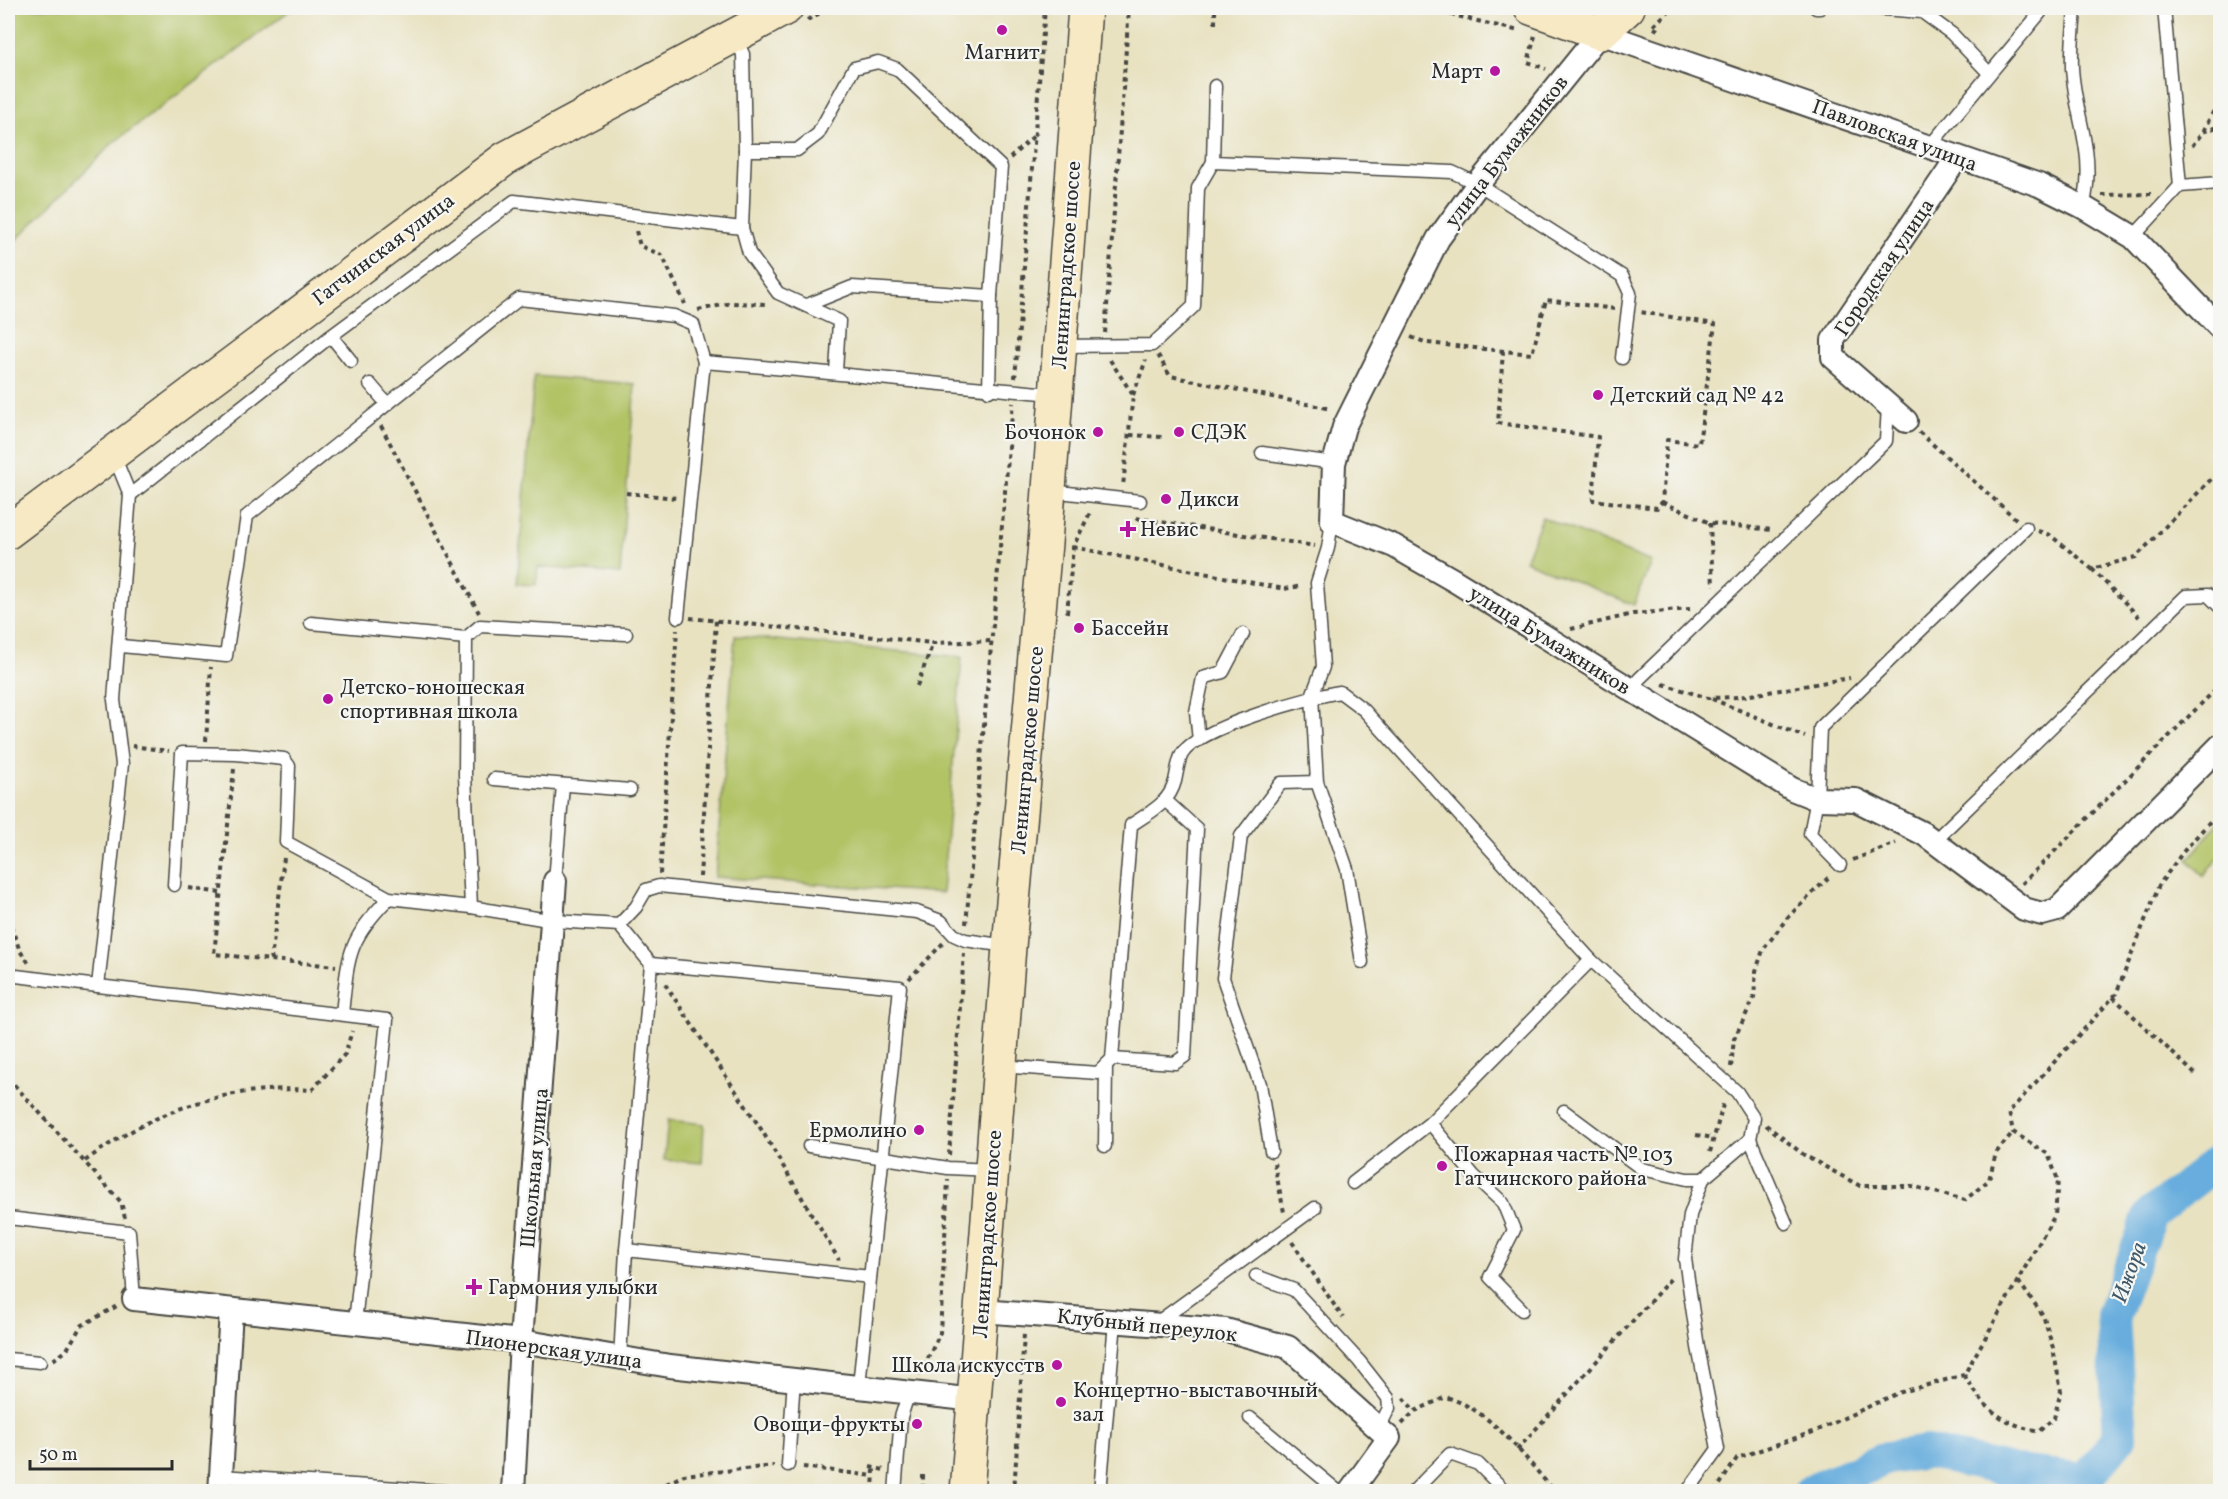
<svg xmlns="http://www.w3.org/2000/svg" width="2228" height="1499" viewBox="0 0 2228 1499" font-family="Vollkorn,serif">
  <rect width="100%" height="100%" fill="#f6f6f2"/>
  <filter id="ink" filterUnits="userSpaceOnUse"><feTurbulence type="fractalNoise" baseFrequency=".0167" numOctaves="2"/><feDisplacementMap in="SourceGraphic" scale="12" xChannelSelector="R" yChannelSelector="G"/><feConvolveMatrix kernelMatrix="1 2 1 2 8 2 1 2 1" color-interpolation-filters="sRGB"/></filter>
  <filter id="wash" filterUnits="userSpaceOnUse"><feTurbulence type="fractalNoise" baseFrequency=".008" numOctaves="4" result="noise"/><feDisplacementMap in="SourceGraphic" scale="24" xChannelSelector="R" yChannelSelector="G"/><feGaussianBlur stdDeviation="1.35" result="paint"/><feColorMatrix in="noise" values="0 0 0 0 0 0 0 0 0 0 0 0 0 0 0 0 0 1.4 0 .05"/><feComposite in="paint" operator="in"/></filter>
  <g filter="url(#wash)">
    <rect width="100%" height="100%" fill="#e8e2c1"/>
    <!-- green -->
    <g fill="#b2c366" stroke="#6e7748" stroke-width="1.5">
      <path d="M8,8H293L113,143L8,248Z"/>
      <path d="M534,376L635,384L620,574L538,567L536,585L517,584Z"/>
      <path d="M1542,517L1651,562L1634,605L1525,561Z"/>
      <path d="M735,636L962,657L942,893L715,877Z"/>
      <path d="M2220,820V855L2204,876L2188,860Z"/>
      <path d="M668,1120L704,1124L702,1163L664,1160Z"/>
    </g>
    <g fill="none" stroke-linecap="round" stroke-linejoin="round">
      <!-- river -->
      <g stroke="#67addd" stroke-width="34">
        <path d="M1810,1492L1887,1458L1927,1452L2016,1472L2085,1480"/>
        <path d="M2089,1492L2085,1480L2120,1437L2113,1315L2150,1215L2220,1160"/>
      </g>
    </g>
  </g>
  <g filter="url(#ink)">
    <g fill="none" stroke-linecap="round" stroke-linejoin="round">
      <defs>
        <g id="lane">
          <path d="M1816,8H1820"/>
          <path d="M1871,8L1922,12L1952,34L1989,73"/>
          <path d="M2075,8C2074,27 2071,48 2072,68C2075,118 2097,155 2083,207"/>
          <path d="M2164,8L2180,186"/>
          <path d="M734,36L743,54L745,150L742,228L749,253L778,293L839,321L836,372"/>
          <path d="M1215,86L1213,162L1452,172L1478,184L1622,276L1630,293L1622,358"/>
          <path d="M1929,147L2040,13L2041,8"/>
          <path d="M745,150H797L818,134L854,68L878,62L897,69L1001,167L991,296L989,391"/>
          <path d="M2133,237L2180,186L2220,183"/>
          <path d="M807,305L852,287L991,296"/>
          <path d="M331,336L351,361"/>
          <path d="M1062,346L1152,345L1194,306L1198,188L1213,162"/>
          <path d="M704,362C822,371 938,385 1055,394"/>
          <path d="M370,384L387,404"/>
          <path d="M1262,453L1334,463"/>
          <path d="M1050,491L1140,501"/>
          <path d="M130,495L331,336L514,201L742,228"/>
          <path d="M311,623L466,638"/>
          <path d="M626,634L480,626L466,638L465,775L471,907L554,921L619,925L636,907L646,890L659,886L917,912L941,921L954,935L965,940L1007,946"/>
          <path d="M121,646L226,656L247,516L519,299L674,316L693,324L704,362L678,617"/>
          <path d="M1631,690L1639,679L1886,441L1888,406"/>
          <path d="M1199,740L1196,712L1203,678L1223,672L1243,634"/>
          <path d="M494,779L630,790"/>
          <path d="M1317,782L1347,869L1362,962"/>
          <path d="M1934,841L2186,596L2208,595L2220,607"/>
          <path d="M1840,865L1810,834L1817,799L1820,728L2026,528"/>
          <path d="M555,881L563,785"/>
          <path d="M174,885L182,753L236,754L284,759L289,766L286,842L389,898L471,907"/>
          <path d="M619,925L651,964L626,1250L620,1359"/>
          <path d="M651,964L900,987L859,1386"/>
          <path d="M8,975L98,986L122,764L114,700L130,495L119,468L110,456"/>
          <path d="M98,986L387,1020L355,1323"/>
          <path d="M342,1014C348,957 347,940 389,898"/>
          <path d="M1112,1059L1175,1063L1185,1056L1197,829L1166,801"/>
          <path d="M1000,1066L1098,1073L1112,1059L1131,825C1150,812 1169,804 1175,781C1177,773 1178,761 1182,754C1197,728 1309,697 1340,692L1364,710L1591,960L1737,1092L1754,1118L1750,1139L1703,1179L1690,1215L1685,1259L1698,1347L1718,1449L1687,1492"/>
          <path d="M1564,1111L1642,1169L1687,1179H1703"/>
          <path d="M1430,1123L1474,1176L1503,1203L1514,1230L1490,1277L1522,1310"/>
          <path d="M1750,1139L1786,1223"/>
          <path d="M809,1146L948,1168L992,1170"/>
          <path d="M1105,1146L1106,1065"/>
          <path d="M1271,1151L1260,1084L1223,978L1241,836L1281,783L1317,782L1312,696L1323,667L1317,583L1328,548L1332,521"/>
          <path d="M1353,1183L1430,1123L1591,960"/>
          <path d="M8,1218L129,1232L134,1299"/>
          <path d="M626,1250L870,1277"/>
          <path d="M1256,1276L1294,1290L1359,1361L1388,1398L1389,1408L1379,1428"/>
          <path d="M1155,1324L1315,1208"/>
          <path d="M8,1359L40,1362"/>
          <path d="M1250,1418L1339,1492"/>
          <path d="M788,1465L794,1379"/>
          <path d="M221,1476L457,1492"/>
          <path d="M895,1492L901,1417L909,1392"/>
          <path d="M1100,1492L1115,1322"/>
          <path d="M1413,1492L1450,1454L1478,1464L1506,1492"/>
        </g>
        <g id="street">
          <path d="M2220,328L2133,237L2083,207L2039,185L1600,33L1478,184L1438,239L1344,427L1334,463L1332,521L1394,546L1455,581L1792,789L1817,799L1856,800L1924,834L2024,909L2042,914L2057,910L2220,746"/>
          <path d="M1906,421L1833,357V340L1957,158"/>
          <path d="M134,1299L521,1341L670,1366L975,1400"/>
          <path d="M982,1311L1226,1330L1288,1347L1389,1438L1350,1492"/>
          <path d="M220,1492L231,1311"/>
          <path d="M513,1492L521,1341L555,881"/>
        </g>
        <g id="secondary">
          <path d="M1531,8L1600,33L1628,8"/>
          <path d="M8,532L506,158L786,8"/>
          <path d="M967,1492L1009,947L1045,543L1085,8"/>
        </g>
      </defs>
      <!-- lane casing -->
      <use href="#lane" stroke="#474642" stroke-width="15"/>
      <!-- street casing -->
      <use href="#street" stroke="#474642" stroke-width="26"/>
      <!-- secondary casing -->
      <use href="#secondary" stroke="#474642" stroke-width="36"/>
      <!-- path -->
      <g stroke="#474642" stroke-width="4" stroke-dasharray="4.5 4.5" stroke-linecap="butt">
        <path d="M1424,8L1519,31"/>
        <path d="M807,20L830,8"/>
        <path d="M1215,24V8"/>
        <path d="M1658,30L1652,27L1672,8"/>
        <path d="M1535,36L1528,62L1546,69"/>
        <path d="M2203,131L2220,99"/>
        <path d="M2192,146L2203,132L2220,126"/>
        <path d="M1010,158L1037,133"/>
        <path d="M2102,195L2151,194"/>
        <path d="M636,231L640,246L662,255L685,304"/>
        <path d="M698,310L732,303L768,304"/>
        <path d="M1105,333L1129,8"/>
        <path d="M1411,337L1427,343L1532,354L1546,300L1615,309"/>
        <path d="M1503,351L1498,423L1598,437L1593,500L1657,508L1662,502L1667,440L1699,444L1715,324L1640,312"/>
        <path d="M1158,355L1170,376L1331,409"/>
        <path d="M1110,360L1133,395L1123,486"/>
        <path d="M1015,378L1045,8"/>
        <path d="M1133,395L1146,360"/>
        <path d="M381,426L479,613"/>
        <path d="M1919,432L2016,519"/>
        <path d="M1130,435L1162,437"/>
        <path d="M626,493L677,498"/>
        <path d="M1662,502L1710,523L1772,530"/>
        <path d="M1136,518L1315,546"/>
        <path d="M1710,523L1713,586"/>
        <path d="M2038,531L2050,535L2092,569L2136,557L2220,470"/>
        <path d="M1073,547L1284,589L1302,586"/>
        <path d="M2092,569L2142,620"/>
        <path d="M1067,613L1073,547L1091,511"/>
        <path d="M690,618L933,643L993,641"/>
        <path d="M1571,629L1633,614L1690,609"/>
        <path d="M1663,684L1708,698L1739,697L1850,678"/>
        <path d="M917,686L933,643"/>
        <path d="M1712,699L1805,737"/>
        <path d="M206,741L211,667"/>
        <path d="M132,746L169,751"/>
        <path d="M234,769L214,954L271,960L284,858"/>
        <path d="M1853,860L1896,843"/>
        <path d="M660,874L677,630"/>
        <path d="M700,877L716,620"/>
        <path d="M2022,884L2220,685"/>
        <path d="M189,888L220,893"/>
        <path d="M8,918L20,951L29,963"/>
        <path d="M966,924L1013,403"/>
        <path d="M271,960L336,966"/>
        <path d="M909,979L943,943"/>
        <path d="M665,984L761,1129L839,1260"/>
        <path d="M2113,997L2195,1074"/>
        <path d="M1731,1067L1734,1039L1754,998L1756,971L1763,950L1788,917L1830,876"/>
        <path d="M8,1078L121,1202L125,1218"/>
        <path d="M1766,1125L1804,1155L1860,1186H1912L1965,1200L1989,1180L1996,1153L2013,1132"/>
        <path d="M1696,1135L1714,1138"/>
        <path d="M1710,1152L1724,1101"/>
        <path d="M949,1155L964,953"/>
        <path d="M85,1161C153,1111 227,1084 312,1090L345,1054L352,1031"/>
        <path d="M1274,1163L1284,1212"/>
        <path d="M1292,1242L1343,1318"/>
        <path d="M53,1360L66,1351L81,1326L117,1306"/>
        <path d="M920,1375L940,1333L948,1180"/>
        <path d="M1964,1375C1987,1410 1996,1420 2038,1432L2054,1418L2061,1391L2053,1348L2043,1315L2018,1281"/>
        <path d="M1403,1398L1415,1411"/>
        <path d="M864,1421L871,1422"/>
        <path d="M1402,1424L1415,1411L1446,1397C1493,1411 1523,1456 1555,1492"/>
        <path d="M1517,1450L1673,1276"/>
        <path d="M803,1467L873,1476"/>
        <path d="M870,1467L884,1470"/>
        <path d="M923,1475V1492"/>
        <path d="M650,1492L684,1475L774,1466"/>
        <path d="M873,1492L874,1469"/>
        <path d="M1014,1492L1024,1334"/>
        <path d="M1715,1492L1737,1458L1816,1431L1898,1393L1964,1375L2055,1215L2058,1180L2048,1154L2013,1132L2009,1112L2116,994L2159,885L2183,852L2220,810"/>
      </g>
      <!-- lane -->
      <use href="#lane" stroke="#fff" stroke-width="12"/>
      <!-- street -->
      <use href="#street" stroke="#fff" stroke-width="22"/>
      <!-- secondary -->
      <use href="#secondary" stroke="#f7e9c3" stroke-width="33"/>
    </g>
  </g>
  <!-- markers -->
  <g fill="#b5179e" stroke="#f6f6f2" stroke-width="2">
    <circle cx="1002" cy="30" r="6"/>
    <circle cx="1495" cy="71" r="6"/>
    <circle cx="1598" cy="395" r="6"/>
    <circle cx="1098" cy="432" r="6"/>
    <circle cx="1179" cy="432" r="6"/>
    <circle cx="1166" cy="499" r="6"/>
    <path d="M1125 520h6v6h6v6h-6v6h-6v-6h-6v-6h6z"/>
    <circle cx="1079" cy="628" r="6"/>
    <circle cx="328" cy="699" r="6"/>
    <circle cx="919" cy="1130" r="6"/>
    <circle cx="1442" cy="1166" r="6"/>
    <path d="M471 1278h6v6h6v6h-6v6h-6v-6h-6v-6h6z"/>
    <circle cx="1057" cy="1365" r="6"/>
    <circle cx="1061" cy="1402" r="6"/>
    <circle cx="917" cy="1424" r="6"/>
  </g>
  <g text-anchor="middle" stroke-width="4.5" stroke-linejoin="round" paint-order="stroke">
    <!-- poi labels -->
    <g font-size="21" fill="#2b2b2b" stroke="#f6f6f2" text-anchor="start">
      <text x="1002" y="59" text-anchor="middle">Магнит</text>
      <text x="1483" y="78" text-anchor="end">Март</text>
      <text x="1610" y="402">Детский сад № 42</text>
      <text x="1086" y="439" text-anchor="end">Бочонок</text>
      <text x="1191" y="439">СДЭК</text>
      <text x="1178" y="506">Дикси</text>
      <text x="1140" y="536">Невис</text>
      <text x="1091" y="635">Бассейн</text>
      <text x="340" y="694">Детско-юношеская<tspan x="340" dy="24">спортивная школа</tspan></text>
      <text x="907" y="1137" text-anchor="end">Ермолино</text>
      <text x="1454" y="1161">Пожарная часть № 103<tspan x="1454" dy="24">Гатчинского района</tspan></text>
      <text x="488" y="1294">Гармония улыбки</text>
      <text x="1045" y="1372" text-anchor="end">Школа искусств</text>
      <text x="1073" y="1397">Концертно-выставочный<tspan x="1073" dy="24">зал</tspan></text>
      <text x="905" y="1431" text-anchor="end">Овощи-фрукты</text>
    </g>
    <!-- street labels -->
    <g font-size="21" fill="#2b2b2b" stroke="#f6f6f2">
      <text transform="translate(1895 135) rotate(20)" y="7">Павловская улица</text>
      <text transform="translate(1506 151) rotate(-52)" y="7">улица Бумажников</text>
      <text transform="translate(383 249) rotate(-37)" y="7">Гатчинская улица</text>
      <text transform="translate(1066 265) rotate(-86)" y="7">Ленинградское шоссе</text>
      <text transform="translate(1884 267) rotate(-56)" y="7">Городская улица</text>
      <text transform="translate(1550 640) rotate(32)" y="7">улица Бумажников</text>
      <text transform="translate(1027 750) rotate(-85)" y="7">Ленинградское шоссе</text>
      <text transform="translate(534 1168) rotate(-85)" y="7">Школьная улица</text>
      <text transform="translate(987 1234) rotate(-86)" y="7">Ленинградское шоссе</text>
      <text transform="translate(1147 1325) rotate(6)" y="7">Клубный переулок</text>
      <text transform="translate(554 1349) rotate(8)" y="7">Пионерская улица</text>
    </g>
    <!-- water labels -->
    <g font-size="22" font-style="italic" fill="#405869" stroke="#f6f6f2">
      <text transform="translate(2128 1272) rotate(-70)" y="8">Ижора</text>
    </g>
  </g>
  <!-- margin -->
  <rect width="2228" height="1499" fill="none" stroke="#f6f6f2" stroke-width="30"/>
  <!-- scale -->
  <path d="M30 1460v9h142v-9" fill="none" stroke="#2b2b2b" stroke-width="3"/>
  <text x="39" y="1460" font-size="18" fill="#2b2b2b" stroke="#f6f6f2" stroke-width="4.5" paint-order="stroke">50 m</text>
</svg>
